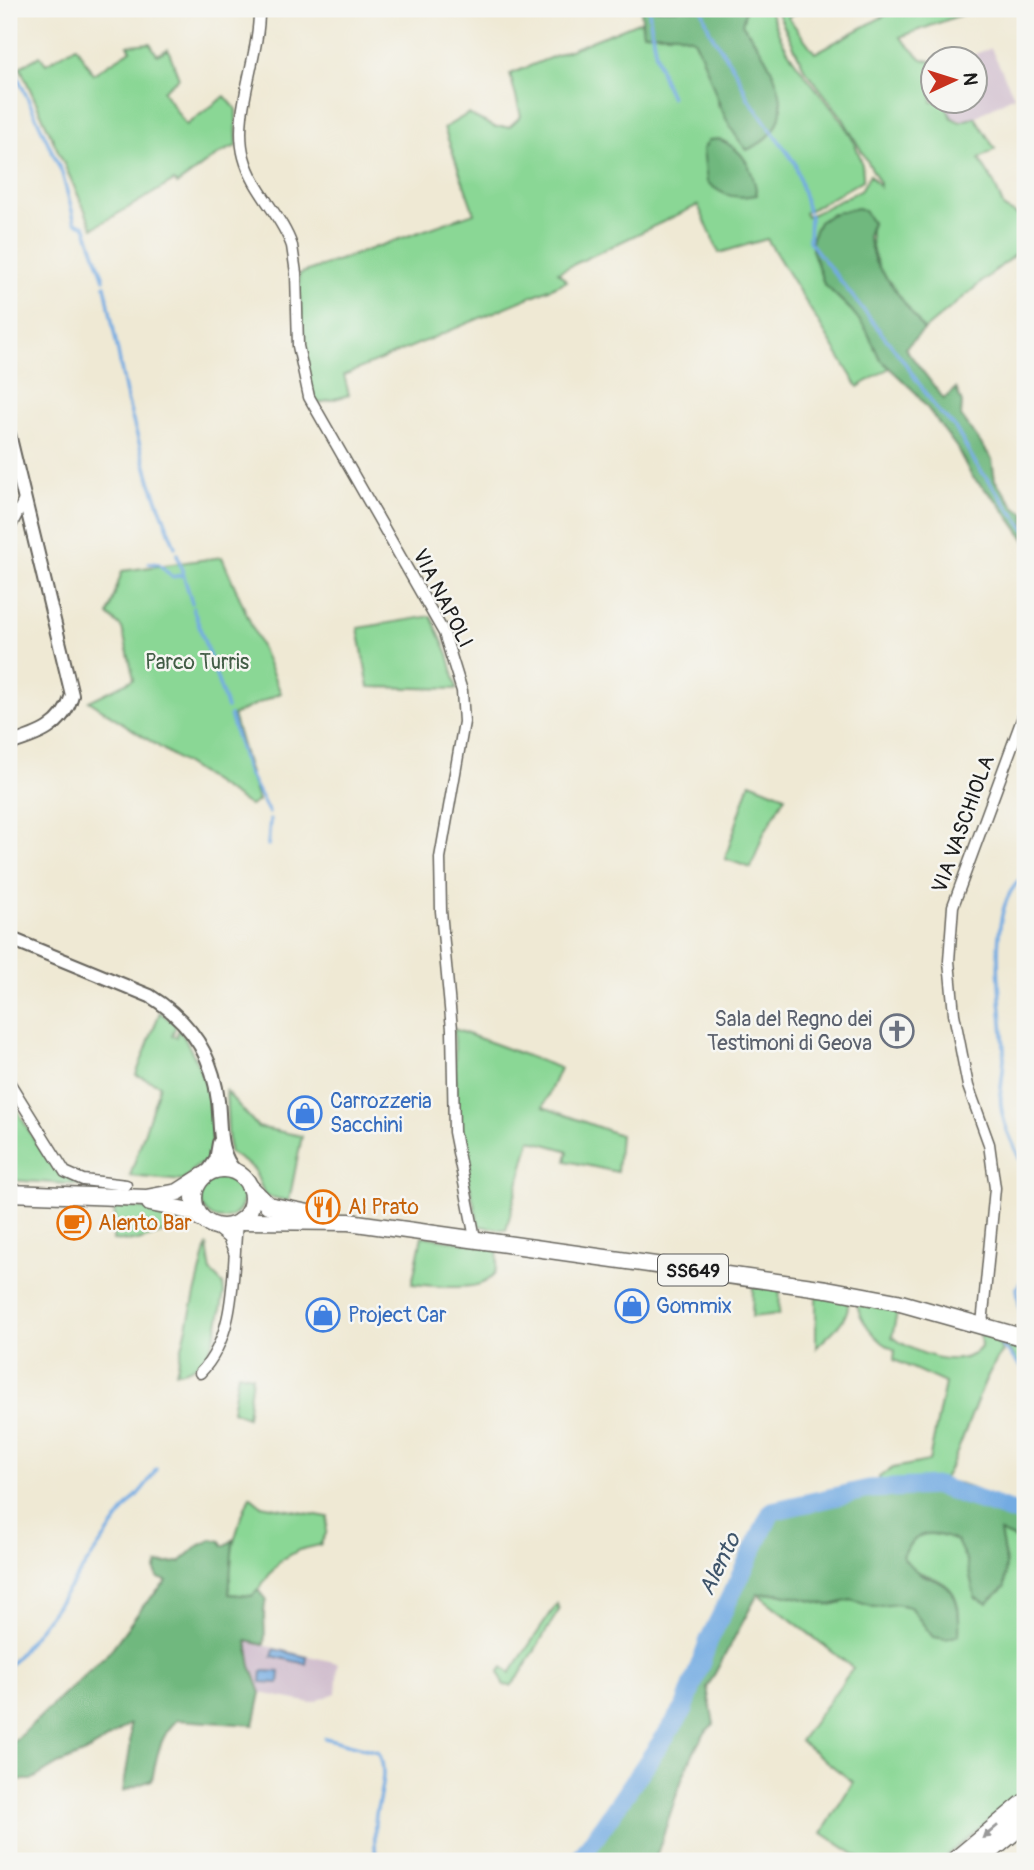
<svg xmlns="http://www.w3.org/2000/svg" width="1034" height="1870" viewBox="0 0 1034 1870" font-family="Pangolin,sans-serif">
  <rect width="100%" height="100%" fill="#f6f6f2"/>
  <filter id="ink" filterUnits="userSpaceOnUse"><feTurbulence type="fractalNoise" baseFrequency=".0143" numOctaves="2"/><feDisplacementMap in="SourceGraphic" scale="14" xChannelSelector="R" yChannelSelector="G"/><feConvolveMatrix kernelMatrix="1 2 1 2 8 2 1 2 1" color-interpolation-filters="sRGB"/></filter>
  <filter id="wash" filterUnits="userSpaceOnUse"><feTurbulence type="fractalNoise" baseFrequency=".00686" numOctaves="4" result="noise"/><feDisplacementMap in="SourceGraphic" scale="28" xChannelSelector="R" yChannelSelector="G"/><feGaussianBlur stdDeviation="1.57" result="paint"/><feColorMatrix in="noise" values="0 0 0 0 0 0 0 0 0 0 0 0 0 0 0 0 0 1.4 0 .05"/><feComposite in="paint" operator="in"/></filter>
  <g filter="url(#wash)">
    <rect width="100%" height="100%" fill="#efe9d4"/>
    <!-- industrial -->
    <g fill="#d0bdcd">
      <path d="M991,48L1014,96L967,121L952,118L943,102H974V60L962,59Z"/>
      <path d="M246,1641L338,1663L336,1693L311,1703L261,1693L251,1666Z"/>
    </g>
    <!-- green -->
    <g fill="#8ad795" stroke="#537a58" stroke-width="2">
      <path d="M746,9H769C774,20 778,33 784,44C806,86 866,131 863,180L805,213L807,217L861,190L870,175L880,187V183L842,117L804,68L776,9H802L788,17L815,53L897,9H977L900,37L922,59L932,61V102H943L952,118L960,122L975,117L995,149L979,159L994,183L1004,208L1025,219V246L924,330C899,309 864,256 872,223L812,249L824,284L852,311L866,329L880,359L891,367L858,387L767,239L719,253L698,205L558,272L567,281L554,287L344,375L349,395L316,404L301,358L299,274L474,213L444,128L468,114L495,127H509L521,116L510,74L641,21L643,33L677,34L694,39L710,70L719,107L782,109C779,75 763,51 742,24Z"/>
      <path d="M150,43L157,55L168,49L179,78L163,91L186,125L225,96L236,109L237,146C216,152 196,172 177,184L174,181L93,228L20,67L40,56L46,64L76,46L93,74L131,50L128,45Z"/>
      <path d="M222,557L281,693L233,715L258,801L250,806L89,701L134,679L122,628L108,615L122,571Z"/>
      <path d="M431,616L448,654L457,689L369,687L358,628Z"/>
      <path d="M750,782L785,796L763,835L751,868L725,859Z"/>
      <path d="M160,1012L176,1025L172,1036L176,1037L179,1029C207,1074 215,1106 210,1159L195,1168L183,1181L130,1176L160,1085L136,1075Z"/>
      <path d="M454,1029L560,1068L543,1107L620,1135L617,1172L566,1161L568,1152L566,1150L530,1140L506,1230L479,1226L457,1129Z"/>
      <path d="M226,1091L258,1127L302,1136L289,1201L265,1196L254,1169L229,1152Z"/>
      <path d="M9,1093C27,1129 44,1166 82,1185L9,1180Z"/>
      <circle cx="222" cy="1198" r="21"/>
      <path d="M115,1206L180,1212L195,1223L138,1241L113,1240Z"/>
      <path d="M422,1236L498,1248C497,1255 498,1264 496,1270C487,1296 433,1285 412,1284Z"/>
      <path d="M207,1245L211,1272L223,1284L224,1293C218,1324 215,1369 176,1372Z"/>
      <path d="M753,1285L780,1288L779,1314L752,1317Z"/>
      <path d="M816,1293L848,1299C851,1320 830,1333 816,1348Z"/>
      <path d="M857,1299L898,1308L892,1337C914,1352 960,1373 981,1347L980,1331L993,1335L1003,1352C979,1376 956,1474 939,1483C929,1488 893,1485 880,1485L879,1477L893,1468L929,1461L945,1383L894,1360L895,1350C878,1343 856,1318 857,1299Z"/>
      <path d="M997,1336L1024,1345L1025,1370Z"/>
      <path d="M238,1373L252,1376L247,1417L232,1411Z"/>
      <path d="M250,1496L261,1505L328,1517L326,1534L320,1545L299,1550L280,1561L253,1596L229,1594C227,1558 236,1529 250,1496Z"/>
      <path d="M999,1531L1025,1543V1789L941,1861H865L822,1833L853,1782L800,1741L853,1668L758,1594L778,1593L830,1605L851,1600L874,1607L896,1604L910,1607L933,1637L959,1635C961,1591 953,1583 912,1570L902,1555C920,1528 928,1532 957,1540L967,1562L975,1597L1006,1563Z"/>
      <path d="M557,1604L559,1610L518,1678L511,1686L503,1685L499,1671L503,1667L510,1673Z"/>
    </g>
    <!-- forest -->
    <g fill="#6fb87e" stroke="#466a4d" stroke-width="2">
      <path d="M641,9H746L742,24C771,61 811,123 747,150C717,117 714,78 694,39L677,34L643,33Z"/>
      <path d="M719,139C744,150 753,168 757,195C735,199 724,197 707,182L703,149L709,140Z"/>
      <path d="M857,208L864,210L872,223L868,237L875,262L924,330L905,348L944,399L956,388L962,403L961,416L992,459L995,480L1016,508L1025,513V540L999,503L972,477L957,448L916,393L880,359L866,329L852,311L824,284L812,249V237L819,222L832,214Z"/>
      <path d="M942,1480L961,1484L1025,1511V1543L1000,1532L1006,1563L1005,1587L987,1603L975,1598L967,1562L957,1541C929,1531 919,1528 902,1555C928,1596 962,1562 959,1635L946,1639L933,1637L910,1607L896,1604L874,1607L851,1600L830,1605L778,1593L758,1594L707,1688L714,1724C689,1741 666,1830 655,1861H582L685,1711L713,1640L744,1585L771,1521L791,1509L835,1500L889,1490H931Z"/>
      <path d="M213,1539L221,1541L224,1546L233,1540L229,1594L252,1596L258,1590L266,1600C261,1616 267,1628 264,1645L247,1641L251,1666L261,1693L254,1725L177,1720C159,1737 157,1756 152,1780L123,1791L130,1749V1724L85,1753L58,1764L31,1780H9V1746L110,1651L144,1605L167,1581L158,1578L155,1571L158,1564L180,1562L198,1546Z"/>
    </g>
    <!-- water -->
    <g fill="#73abe2" stroke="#48647f" stroke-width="2">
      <path d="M274,1649L307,1657L306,1664L272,1656Z"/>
      <path d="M262,1671L280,1672L279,1683L261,1682Z"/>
    </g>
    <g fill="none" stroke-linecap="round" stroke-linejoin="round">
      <!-- stream -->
      <g stroke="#73abe2" stroke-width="3.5">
        <path d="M649,9C652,39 657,70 671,97"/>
        <path d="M702,9L710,32L738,75L748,98L795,163L808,211"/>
        <path d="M9,58L62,173L75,222L85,226L104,279"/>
        <path d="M810,215L809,241L902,359L938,411L954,426L976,464L1025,529"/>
        <path d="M105,285L128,404"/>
        <path d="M129,407L150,481L175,547"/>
        <path d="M177,554L192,603"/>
        <path d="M149,563L159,564L172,577L182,575"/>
        <path d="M193,608L227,708"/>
        <path d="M230,715L247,771L269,813"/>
        <path d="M268,845L270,820"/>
        <path d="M1025,876C982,905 1003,1006 1004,1051C1005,1069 999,1087 1001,1105C1003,1127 1016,1150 1025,1170"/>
        <path d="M1022,1323L1017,1288L1025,1276"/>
        <path d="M999,1342L1025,1371"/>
        <path d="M9,1666C51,1617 86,1563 124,1511C135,1496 148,1486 156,1469"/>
        <path d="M325,1738L378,1752C390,1772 377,1800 375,1822C374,1835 375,1848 376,1861"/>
      </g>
      <!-- river -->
      <path stroke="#73abe2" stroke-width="19" d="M579,1861L684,1709L709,1640L772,1511L869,1489L938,1486L1025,1516"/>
    </g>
  </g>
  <g filter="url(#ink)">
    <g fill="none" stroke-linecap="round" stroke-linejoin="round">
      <defs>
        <g id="minor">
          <path d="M259,9C260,56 232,113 244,157C253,191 281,214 292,246L296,273L298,346L309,397L444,633L462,691L464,722L440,858L441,911L452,1029L454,1132L475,1238"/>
          <path d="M9,530L25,498"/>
          <path d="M9,1082L65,1172L83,1180L126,1185"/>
          <path d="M212,1225L228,1238L234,1252"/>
          <path d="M982,1325L995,1188L989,1144L968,1086L954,1014L949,961L953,906L1025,711"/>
          <path d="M200,1373C237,1335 232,1272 237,1223"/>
        </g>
        <g id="tertiary">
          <path d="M9,434L72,695C63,727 38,735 9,744"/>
          <path d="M9,938L150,996C189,1020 213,1055 218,1101C221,1127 217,1152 236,1172"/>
          <path d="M207,1173L216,1160L219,1143"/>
        </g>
        <g id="primary">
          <circle cx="223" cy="1198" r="29"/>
          <path d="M249,1186L268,1205L319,1215"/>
          <path d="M9,1193L146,1198L178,1192L203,1176"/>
          <path d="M150,1203L185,1210L202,1219"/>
          <path d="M240,1221L349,1222L827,1289L897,1302L1025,1338"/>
        </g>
        <g id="motorway">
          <path d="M955,1861L1025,1803"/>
          <path d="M978,1861L1025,1822"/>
        </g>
      </defs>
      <!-- minor casing -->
      <use href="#minor" stroke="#66645c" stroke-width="13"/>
      <!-- tertiary casing -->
      <use href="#tertiary" stroke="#66645c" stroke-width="16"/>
      <!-- primary casing -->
      <use href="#primary" stroke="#66645c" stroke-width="19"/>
      <!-- motorway casing -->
      <use href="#motorway" stroke="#66645c" stroke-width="21"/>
      <!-- minor -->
      <use href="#minor" stroke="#fff" stroke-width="10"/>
      <!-- tertiary -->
      <use href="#tertiary" stroke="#fff" stroke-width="12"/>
      <!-- primary -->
      <use href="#primary" stroke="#fff" stroke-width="16"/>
      <!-- motorway -->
      <use href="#motorway" stroke="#fff" stroke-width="18"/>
    </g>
    <!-- one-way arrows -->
    <defs><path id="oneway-solid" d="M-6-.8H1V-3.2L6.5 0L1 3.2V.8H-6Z" transform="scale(1.75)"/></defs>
    <use fill="#999" href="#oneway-solid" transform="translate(990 1832) rotate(140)"/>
  </g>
  <!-- icons -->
  <defs>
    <symbol id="church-ring" viewBox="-11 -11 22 22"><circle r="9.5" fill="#f6f6f2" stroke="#6b7280" stroke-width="1.5"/><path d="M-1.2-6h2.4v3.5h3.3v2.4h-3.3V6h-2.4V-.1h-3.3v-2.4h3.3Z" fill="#6b7280"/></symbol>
    <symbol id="shop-ring" viewBox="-11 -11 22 22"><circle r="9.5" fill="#f6f6f2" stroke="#3f7fe0" stroke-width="1.5"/><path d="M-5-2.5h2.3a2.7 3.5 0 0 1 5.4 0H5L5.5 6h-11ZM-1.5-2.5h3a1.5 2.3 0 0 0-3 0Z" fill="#3f7fe0"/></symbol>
    <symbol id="restaurant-ring" viewBox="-11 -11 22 22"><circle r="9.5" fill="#f6f6f2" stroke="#e8710a" stroke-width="1.5"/><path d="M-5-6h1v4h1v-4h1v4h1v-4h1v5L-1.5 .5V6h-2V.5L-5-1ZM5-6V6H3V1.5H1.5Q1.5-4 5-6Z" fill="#e8710a"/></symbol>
    <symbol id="cafe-ring" viewBox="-11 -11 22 22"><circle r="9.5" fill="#f6f6f2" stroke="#e8710a" stroke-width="1.5"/><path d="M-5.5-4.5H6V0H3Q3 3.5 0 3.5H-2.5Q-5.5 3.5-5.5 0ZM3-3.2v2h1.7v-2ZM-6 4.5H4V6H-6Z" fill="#e8710a"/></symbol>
  </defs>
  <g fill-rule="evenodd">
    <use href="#church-ring" x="878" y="1012" width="38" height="38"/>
    <use href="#shop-ring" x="286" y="1094" width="38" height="38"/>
    <use href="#restaurant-ring" x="304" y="1188" width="38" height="38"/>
    <use href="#cafe-ring" x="55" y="1204" width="38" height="38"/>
    <use href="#shop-ring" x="613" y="1287" width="38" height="38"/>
    <use href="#shop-ring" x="304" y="1296" width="38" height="38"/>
  </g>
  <g text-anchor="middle" stroke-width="5" stroke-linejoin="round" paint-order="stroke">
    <!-- shield labels -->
    <rect fill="#f6f6f2" stroke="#5d5d5c" stroke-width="2" x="658" y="1254.5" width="70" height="31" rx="5"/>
    <g font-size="19" font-weight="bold" fill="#1c1c1c">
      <text x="693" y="1277">SS649</text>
    </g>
    <!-- street labels -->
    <g font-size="21" fill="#1c1c1c" stroke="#f6f6f2">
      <text transform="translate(443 598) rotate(63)" y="7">VIA NAPOLI</text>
      <text transform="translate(963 824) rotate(-70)" y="7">VIA VASCHIOLA</text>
    </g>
    <!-- park labels -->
    <g font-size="21" fill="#425d46" stroke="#f6f6f2">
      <text x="197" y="669">Parco Turris</text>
    </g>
    <!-- worship labels -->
    <g font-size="21" fill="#5b616d" stroke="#f6f6f2" text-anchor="end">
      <text x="872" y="1026">Sala del Regno dei<tspan x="872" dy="24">Testimoni di Geova</tspan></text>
    </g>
    <!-- shop labels -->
    <g font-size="21" fill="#366cbe" stroke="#f6f6f2" text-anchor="start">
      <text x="330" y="1108">Carrozzeria<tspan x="330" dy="24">Sacchini</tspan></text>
      <text x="656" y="1313">Gommix</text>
      <text x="348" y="1322">Project Car</text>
    </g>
    <!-- food labels -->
    <g font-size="21" fill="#c56008" stroke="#f6f6f2" text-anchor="start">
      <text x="348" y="1214">Al Prato</text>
      <text x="98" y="1230">Alento Bar</text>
    </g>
    <!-- water labels -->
    <g font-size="23" font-style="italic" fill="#3f556b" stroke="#f6f6f2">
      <text transform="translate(719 1564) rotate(-64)" y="8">Alento</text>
    </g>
  </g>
  <!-- margin -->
  <rect width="1034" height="1870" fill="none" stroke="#f6f6f2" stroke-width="35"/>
  <!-- north arrow -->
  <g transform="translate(954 80) rotate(86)"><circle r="33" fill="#f6f6f2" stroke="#9f9f9c" stroke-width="2"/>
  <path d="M0-5L12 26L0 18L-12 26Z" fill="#c8321e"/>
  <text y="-10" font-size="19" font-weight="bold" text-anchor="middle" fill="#1c1c1c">N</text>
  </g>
</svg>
